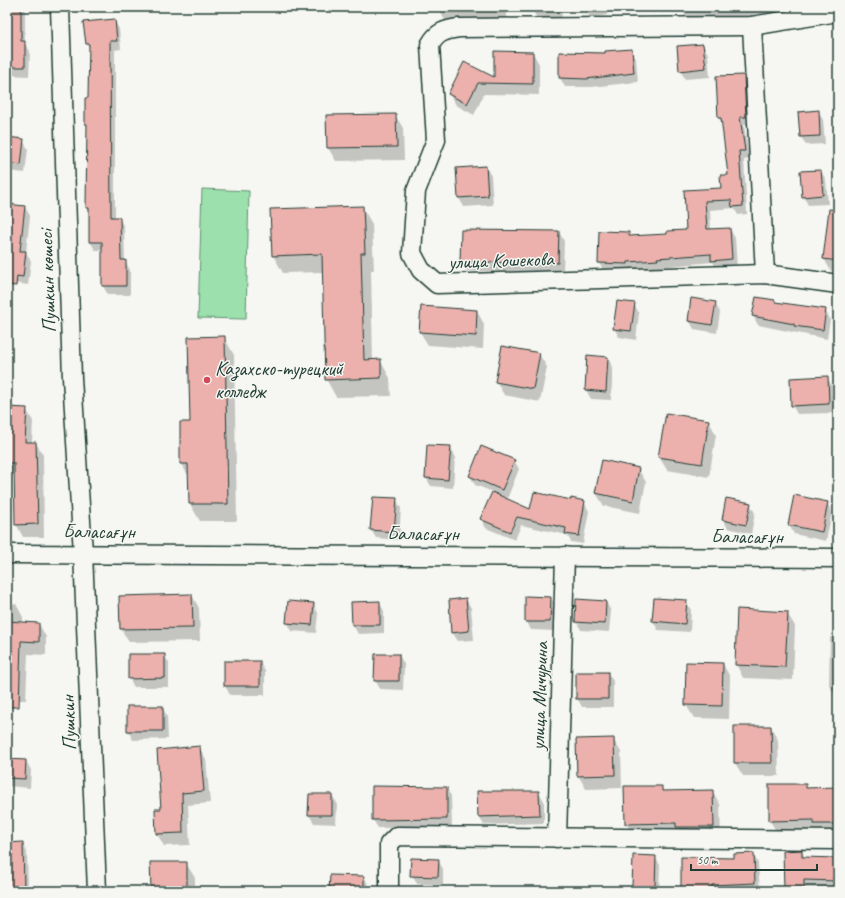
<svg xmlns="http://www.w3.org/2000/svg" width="845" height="898" viewBox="0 0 845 898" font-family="Caveat,sans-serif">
  <rect width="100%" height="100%" fill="#f6f6f2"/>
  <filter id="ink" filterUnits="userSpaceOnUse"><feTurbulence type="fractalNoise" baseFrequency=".025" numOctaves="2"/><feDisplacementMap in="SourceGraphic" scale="8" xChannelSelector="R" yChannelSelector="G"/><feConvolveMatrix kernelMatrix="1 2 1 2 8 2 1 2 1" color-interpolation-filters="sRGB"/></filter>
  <g filter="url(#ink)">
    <!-- park -->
    <path fill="#9ce1ad" stroke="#5e8f70" d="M202,189L249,191L246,319L198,318Z"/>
    <!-- shadow -->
    <g fill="#0003">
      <path d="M7,7L25,8V44L30,51L29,76L7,75Z"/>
      <path d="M441,7H507V25L447,24L442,15Z"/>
      <path d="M533,7H561L562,19L539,22L534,13Z"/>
      <path d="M585,7H655V10L607,12V15L590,18Z"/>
      <path d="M680,7H834V8L783,10V17L729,16V20L686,17Z"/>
      <path d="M114,20L119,29L121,49L115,50V218H119L124,227L125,261L130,270V295H108L103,286V250H95L90,241V213L87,208L88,127L86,124L89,99L90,49L87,44Z"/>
      <path d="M703,45L708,54L710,77L685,79L680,70Z"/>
      <path d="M631,50L636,59L638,82L591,87H565L560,78V53L606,54Z"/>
      <path d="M533,53L539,64V95L484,94L474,115L456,105L449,94L465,63L495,78Z"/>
      <path d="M743,76L748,85L750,125H744L749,159L744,160L747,214L738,215L734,208L710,210L711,230L730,229L735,238L737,268L717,269L713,262L604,272L599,263L628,233L631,237L668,235L687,231L685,191L722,189L729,175L723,124L719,118Z"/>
      <path d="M818,111L823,120L825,144L806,145L801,137Z"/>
      <path d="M395,115L403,128L404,160L336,161L328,148L327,116Z"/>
      <path d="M7,138L23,140L28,149L25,173L7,171Z"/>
      <path d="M486,167L491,176L493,205L464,207L459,198L457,169Z"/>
      <path d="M821,171L826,180L828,204L808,205L803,196Z"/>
      <path d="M7,205L25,207L30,216L26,252L31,261L28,285L7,282Z"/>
      <path d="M362,207L372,224L374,270H371L373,361L380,360L390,378L391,396L336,397L326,379L323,272L283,273L273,255Z"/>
      <path d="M838,226V272L831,271L824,259Z"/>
      <path d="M462,231L559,232L564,241L563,272L466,271L461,262Z"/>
      <path d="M775,301L776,303L825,310L830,319L827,339L758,325L753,316Z"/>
      <path d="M715,303L720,312L717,333L694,329L689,320Z"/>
      <path d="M634,304L639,313L636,340L619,337L614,328Z"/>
      <path d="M477,311L484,324L483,349L428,345L420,332Z"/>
      <path d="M224,337L234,355L237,521H200L190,504V478L181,464L191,423Z"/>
      <path d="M539,354L547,367L540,402L504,395L496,381Z"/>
      <path d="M608,358L613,367L611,400L591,399L586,390Z"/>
      <path d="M827,377L832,386L834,413L797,414L792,405Z"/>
      <path d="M7,408L26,409L33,421L32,443H36L43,455L44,537H23L16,524L15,475L7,476Z"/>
      <path d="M709,421L716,435L709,477L667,470L659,457Z"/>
      <path d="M450,447L455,456L453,488L431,486L426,478Z"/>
      <path d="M514,460L519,469L507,499L531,510L572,502H584L589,511L583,544L571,542L567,535L521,525L515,540L486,528L481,519L493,492L475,485L470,476Z"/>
      <path d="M638,469L646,482L640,513L604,506L596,493Z"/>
      <path d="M396,499L401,508L399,540L376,538L371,530Z"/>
      <path d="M827,503L832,512L826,541L794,534L789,525Z"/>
      <path d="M750,504L755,513L751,534L728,528L723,520Z"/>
      <path d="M192,595L199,608L200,641L129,642L121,629L120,597Z"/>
      <path d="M551,598L556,606L555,631L531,630L526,621Z"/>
      <path d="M466,599L471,608L474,640L458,641L452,632Z"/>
      <path d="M655,599L686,601L691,610L690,632L658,630L653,621Z"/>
      <path d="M379,602L384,611V633L358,634L353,625Z"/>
      <path d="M606,602L611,611L609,632L581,630L576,621Z"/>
      <path d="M7,604H16L23,617V623L39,624L46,637V655L28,654L26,700H7Z"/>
      <path d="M313,604L318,613L316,633L292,631L287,622Z"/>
      <path d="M787,613L795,626L793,680L743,678L736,664Z"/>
      <path d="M830,637H838V699L829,685Z"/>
      <path d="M164,655L169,663V687H134L129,678Z"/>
      <path d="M399,655L404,664L403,690L380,689L375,680Z"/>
      <path d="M259,662L265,671V695H230L225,686Z"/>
      <path d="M723,664L730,677L729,719L694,718L686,705Z"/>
      <path d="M608,673L613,681V707H582L577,698Z"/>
      <path d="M162,707L167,716L168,739L133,740L128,731Z"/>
      <path d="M771,727L778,740L779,776H743L735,763Z"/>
      <path d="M613,739L621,752L622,788L586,789L578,775Z"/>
      <path d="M199,747L206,759L210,803L188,805L190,845L164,846L157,834L162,810Z"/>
      <path d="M7,760L26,761L31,770L30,788L7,786Z"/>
      <path d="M805,785L808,789L838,788V837L778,834L770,821Z"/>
      <path d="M661,787L664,792L712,791L720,804L721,840L634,836L626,823Z"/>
      <path d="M446,788L451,796L452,827L378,828L373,820Z"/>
      <path d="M539,792L544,801V823L484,825L479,817Z"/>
      <path d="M332,795L337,803L336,824L314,823L309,815Z"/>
      <path d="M22,843L27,852L28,888H34L36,891H7V844Z"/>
      <path d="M802,851L805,858L838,859V889L808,888V891H786L784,852Z"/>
      <path d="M753,854L758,863L760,891H682L735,859Z"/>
      <path d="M655,857L660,865L659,891H636L634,886Z"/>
      <path d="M438,860L443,869V885L417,884L412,875Z"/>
      <path d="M186,863L195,878V891H153L152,889Z"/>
      <path d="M364,876L371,891H330Z"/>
    </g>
    <!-- building -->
    <g fill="#ecb1ac" stroke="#1f3d34">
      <path d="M7,7H21V41H25V67H7Z"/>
      <path d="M115,19L117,41H110L111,217H120L121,260H126V286H102V242H89V208H86L87,124H85V98H88L89,44H86L83,22Z"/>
      <path d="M703,44L706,68L679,71L677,46Z"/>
      <path d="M632,49L634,73L586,79L559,78V52L605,53V51Z"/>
      <path d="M494,51L533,52V84L478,83L467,104L448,94L464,62L494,77Z"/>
      <path d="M744,75L746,117H740L745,151H739L743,206L732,207L731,200L705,201L707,229L730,228L732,259L711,261V254L657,258L658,260L628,262V264L598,263L599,231L629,232V236L667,234V231L686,230L684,190L721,188L720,175H728L721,118H718L716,76Z"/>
      <path d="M819,110L820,136L800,137L798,112Z"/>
      <path d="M396,114L397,147L327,148L326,115Z"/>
      <path d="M7,137L24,139L21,165L7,163Z"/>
      <path d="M486,166L488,196L458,198L456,168Z"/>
      <path d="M821,170L823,195L802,197L800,171Z"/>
      <path d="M7,204L25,206L20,251H26L23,277L17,276L16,286L7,285Z"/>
      <path d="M363,206L365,253H361L364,360L381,359V378L325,380L322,254L272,256L270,209Z"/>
      <path d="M829,209L838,210V261L823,259Z"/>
      <path d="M461,230L559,231L558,263L460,262Z"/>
      <path d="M756,297L775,300V302L826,309L823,330L794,326V324L752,316Z"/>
      <path d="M691,298L716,302L712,325L688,321Z"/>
      <path d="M617,301L635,303L631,331L613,329Z"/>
      <path d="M421,306L477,310L476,336L419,332Z"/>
      <path d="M225,336L228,504H189L188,464H180V422H190L188,337Z"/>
      <path d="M502,346L540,353L533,389L495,382Z"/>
      <path d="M587,355L608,357L606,392L585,390Z"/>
      <path d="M828,376L829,404L791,406L790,378Z"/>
      <path d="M7,407L27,408L25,442H36L38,524L15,525L14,463H7Z"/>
      <path d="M666,413L709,420L702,464L658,457Z"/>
      <path d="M427,445L451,446L448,480L425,478Z"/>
      <path d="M481,446L515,460L502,490L469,476Z"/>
      <path d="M602,460L639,468L633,501L595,493Z"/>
      <path d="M492,492L530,509L534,492L571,500V498L585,501L579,536L565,534L566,528L517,517L510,532L480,519Z"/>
      <path d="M794,495L828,502L822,532L788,525Z"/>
      <path d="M373,497L397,498L394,532L370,530Z"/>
      <path d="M726,498L751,503L746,525L722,520Z"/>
      <path d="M192,594L193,628L120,629L119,596Z"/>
      <path d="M525,596L551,597L550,622H525Z"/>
      <path d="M466,598L469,631L451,633L449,600Z"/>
      <path d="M654,598L687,600L685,624L652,621Z"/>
      <path d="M576,599L606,601L605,624L575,622Z"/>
      <path d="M288,601L314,603L312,625L286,623Z"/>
      <path d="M380,601V625H352L351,602Z"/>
      <path d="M737,609L788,612L785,667L735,665Z"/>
      <path d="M7,621L39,623V642L21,641L19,707H7Z"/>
      <path d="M128,654H165V678L128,679Z"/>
      <path d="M375,654H399V681H374Z"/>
      <rect x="224" y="661" width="36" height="25"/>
      <path d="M686,662L723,663L722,706L685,705Z"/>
      <rect x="576" y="672" width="32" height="27"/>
      <rect x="127" y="706" width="36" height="25"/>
      <path d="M734,726H771L772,763H734Z"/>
      <path d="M614,738L615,775L577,776L576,739Z"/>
      <path d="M200,746L204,791L182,793L183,833L156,834L155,809H161L157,750Z"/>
      <path d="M7,759L26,760L25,779L7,778Z"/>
      <path d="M769,784H806V788L838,787V824H814V820L769,821Z"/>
      <path d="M372,786L447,787V819L372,820Z"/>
      <path d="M624,786H662V791L713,790L714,827H676V823L625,824Z"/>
      <path d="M477,791H539L540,815L478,817Z"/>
      <path d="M309,794H332V815H308Z"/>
      <path d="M23,842L24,891H7V843Z"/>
      <path d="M802,850V857L838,858V881L804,880V888L784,889L783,851Z"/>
      <path d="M754,853L755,883L712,885V891H681V857L734,858V854Z"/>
      <path d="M633,855L656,856L655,887H632Z"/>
      <path d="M411,858L439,859L438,877L410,876Z"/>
      <path d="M150,862H187V889H151Z"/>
      <path d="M330,875L364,876V891H329Z"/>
    </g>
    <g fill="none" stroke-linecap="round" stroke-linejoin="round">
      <defs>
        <g id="minor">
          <path d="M60,7L72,378L83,553L97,891"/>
          <path d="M838,12L752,26L459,28C445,30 437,32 430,45L436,140L416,191L412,253L421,270L437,284L765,274L838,284"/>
          <path d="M752,26L765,274"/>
          <path d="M7,554L838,558"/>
          <path d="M557,838L565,556"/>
          <path d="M389,891V844L397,836L838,840"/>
        </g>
      </defs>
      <!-- minor casing -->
      <use href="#minor" stroke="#1f3d34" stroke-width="21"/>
      <!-- minor -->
      <use href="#minor" stroke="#f6f6f2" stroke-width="18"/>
    </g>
  </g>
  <!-- markers -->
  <circle fill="#d1495b" stroke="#f6f6f2" stroke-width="1.5" cx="207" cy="380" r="4"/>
  <g text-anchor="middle" stroke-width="3" stroke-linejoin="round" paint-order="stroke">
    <!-- street labels -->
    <g font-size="20" fill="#1f3d34" stroke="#f6f6f2">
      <text transform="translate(501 260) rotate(-2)" y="7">улица Кошекова</text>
      <text transform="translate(47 281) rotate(-92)" y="7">Пушкин көшесі</text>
      <text x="99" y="538">Баласағұн</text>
      <text x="423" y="540">Баласағұн</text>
      <text x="747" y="543">Баласағұн</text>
      <text transform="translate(539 696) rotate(-88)" y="7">улица Мичурина</text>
      <text transform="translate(68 723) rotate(-92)" y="7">Пушкин</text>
    </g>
    <!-- poi labels -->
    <g font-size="20" fill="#1f3d34" stroke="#f6f6f2" text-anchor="start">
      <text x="215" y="375">Казахско-турецкий<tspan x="215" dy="23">колледж</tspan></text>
    </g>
  </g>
  <!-- margin -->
  <rect width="845" height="898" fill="none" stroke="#f6f6f2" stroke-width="24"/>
  <rect x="12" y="12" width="821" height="874" fill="none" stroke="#1f3d34" stroke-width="1.5" filter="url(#ink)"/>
  <!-- scale -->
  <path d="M691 864v6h126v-6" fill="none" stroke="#1f3d34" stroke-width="2"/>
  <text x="697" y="864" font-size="12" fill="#1f3d34" stroke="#f6f6f2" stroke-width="3" paint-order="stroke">50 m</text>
</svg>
